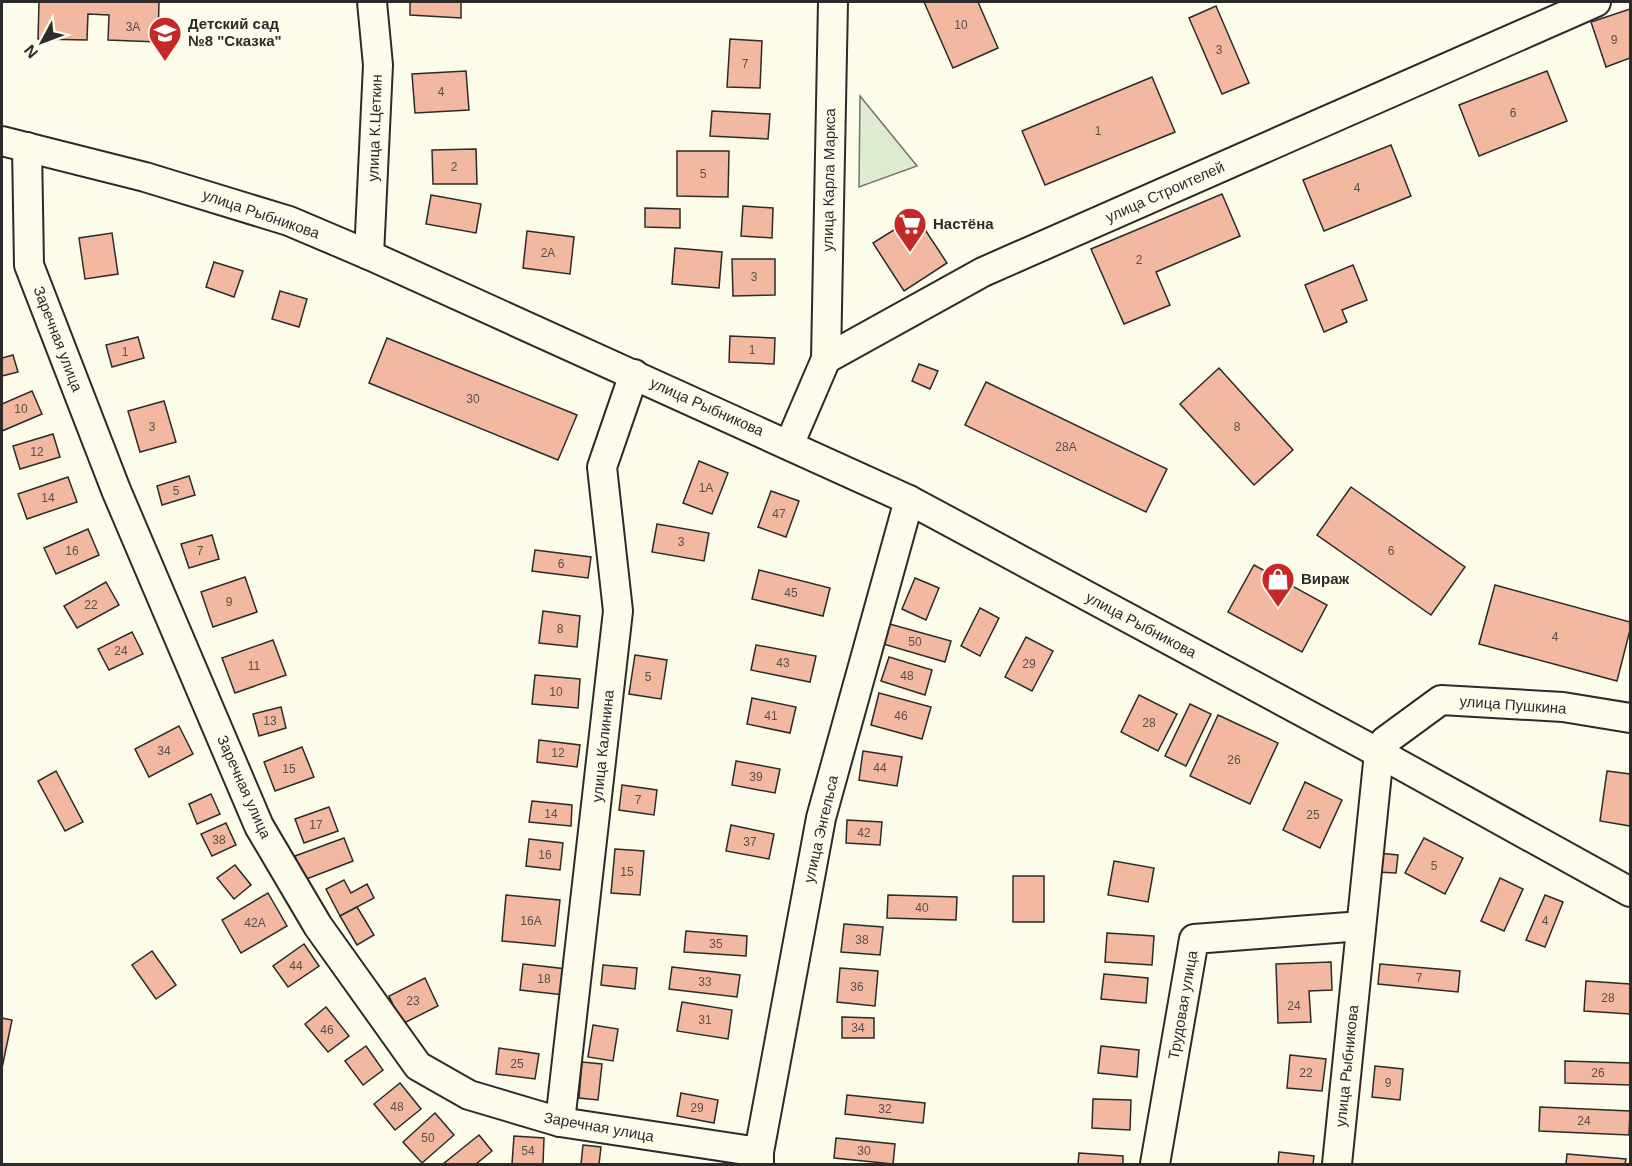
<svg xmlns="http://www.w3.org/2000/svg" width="1632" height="1166" viewBox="0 0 1632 1166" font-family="Arial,sans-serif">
  <rect width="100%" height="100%" fill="#fdfbea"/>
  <!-- green -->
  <path fill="#deebd1" stroke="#74746e" stroke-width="1.5" d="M860,96L917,166L859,187Z"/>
  <!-- building -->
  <g fill="#f2b8a0" stroke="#2b2b2b" stroke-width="1.5">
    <path d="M39,2H159L158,42L108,40L109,15L88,14L87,40L38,39Z"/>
    <path d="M410,2H461V18L410,15Z"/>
    <path d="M924,2H978L998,48L953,68Z"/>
    <path d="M1216,6L1249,83L1222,94L1189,18Z"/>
    <path d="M1630,9V58L1606,67L1591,22Z"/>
    <path d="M730,39L762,41L760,88L727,87Z"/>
    <path d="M466,71L469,110L415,113L412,74Z"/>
    <path d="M1547,71L1567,121L1479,156L1459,105Z"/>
    <path d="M1152,77L1175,132L1045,185L1022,131Z"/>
    <path d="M712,111L770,114L768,139L710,136Z"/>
    <path d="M1391,145L1411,196L1324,231L1303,180Z"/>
    <path d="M476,149L477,184H433L432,150Z"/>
    <path d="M677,151H729L728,197L677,196Z"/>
    <path d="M1222,194L1240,236L1156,272L1170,305L1124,324L1091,249Z"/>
    <path d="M431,195L481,204L476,233L426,224Z"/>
    <path d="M743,206L773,208L772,238L741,236Z"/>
    <path d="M645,208L680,209V228L645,227Z"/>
    <path d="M916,216L947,263L904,291L873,243Z"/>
    <path d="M527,231L574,237L570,274L523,268Z"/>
    <path d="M112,233L118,274L85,279L79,238Z"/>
    <path d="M675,248L722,252L719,288L672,284Z"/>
    <path d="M732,259H775V295L733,296Z"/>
    <path d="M214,262L243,271L234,297L206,287Z"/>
    <path d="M1353,265L1367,300L1342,310L1347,322L1324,332L1305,285Z"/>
    <path d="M280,291L307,299L299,327L272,319Z"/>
    <path d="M730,336L775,338L774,364L729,362Z"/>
    <path d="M138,337L144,358L112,367L106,345Z"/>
    <path d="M387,338L577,415L558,460L369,383Z"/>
    <path d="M13,355L18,372L2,376V358Z"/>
    <path d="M919,364L938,371L930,389L912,381Z"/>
    <path d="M1219,368L1293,450L1254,485L1180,404Z"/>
    <path d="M986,382L1167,469L1146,512L965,425Z"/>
    <path d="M32,391L42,414L2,431V404Z"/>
    <path d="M164,401L176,442L140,452L128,411Z"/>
    <path d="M53,434L60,457L20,469L13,446Z"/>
    <path d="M699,461L728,473L712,514L683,503Z"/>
    <path d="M189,476L195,495L162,505L157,486Z"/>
    <path d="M68,477L77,502L27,519L18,494Z"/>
    <path d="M1351,487L1465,567L1431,615L1317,535Z"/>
    <path d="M771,491L799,501L786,537L758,527Z"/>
    <path d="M657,524L709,533L704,561L652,552Z"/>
    <path d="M88,529L99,555L56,574L44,548Z"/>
    <path d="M212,535L219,559L189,568L181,544Z"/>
    <path d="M535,550L591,557L588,578L532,571Z"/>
    <path d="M1254,565L1327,605L1302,652L1228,612Z"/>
    <path d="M759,570L830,588L823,616L752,599Z"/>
    <path d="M245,577L257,612L213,627L201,592Z"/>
    <path d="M915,578L939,588L926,620L902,609Z"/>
    <path d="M106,582L119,605L77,628L64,606Z"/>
    <path d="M1495,585L1630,622V630L1617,681L1479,644Z"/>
    <path d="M980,608L999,618L980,656L961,646Z"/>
    <path d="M543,611L580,616L577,647L539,643Z"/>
    <path d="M886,623L951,641L945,662L880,643Z"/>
    <path d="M132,632L143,654L109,670L98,649Z"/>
    <path d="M1026,637L1053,651L1032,691L1005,677Z"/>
    <path d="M273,640L286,675L235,693L222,658Z"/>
    <path d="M756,645L816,656L810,682L751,670Z"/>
    <path d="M635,655L667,660L661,699L629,694Z"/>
    <path d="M889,657L932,670L925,695L881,681Z"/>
    <path d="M535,675L580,679L578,708L532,704Z"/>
    <path d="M879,693L931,707L922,739L871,725Z"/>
    <path d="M1139,695L1177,714L1158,751L1121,732Z"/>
    <path d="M752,698L796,707L790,733L747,724Z"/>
    <path d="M1190,704L1211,714L1186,766L1165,756Z"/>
    <path d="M281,707L286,728L259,736L253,714Z"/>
    <path d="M1218,715L1278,743L1250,804L1190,776Z"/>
    <path d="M179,726L193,754L149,777L135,749Z"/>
    <path d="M539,740L580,745L577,767L537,762Z"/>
    <path d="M302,747L314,777L275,791L264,762Z"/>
    <path d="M863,751L902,757L897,786L859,780Z"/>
    <path d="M736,761L780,769L775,793L732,785Z"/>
    <path d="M56,771L83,822L65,831L38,781Z"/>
    <path d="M1607,771L1630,774V826L1600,821Z"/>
    <path d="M1305,782L1342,800L1320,848L1283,830Z"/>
    <path d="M622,785L657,790L654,815L619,810Z"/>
    <path d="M211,794L220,814L197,824L189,804Z"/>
    <path d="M532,801L572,805L571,826L529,822Z"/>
    <path d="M329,807L338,831L304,843L295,819Z"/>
    <path d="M847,820L882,822L880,845L846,843Z"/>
    <path d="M226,823L236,845L212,856L201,834Z"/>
    <path d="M731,825L774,834L769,859L726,851Z"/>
    <path d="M344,838L353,861L304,880L295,856Z"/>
    <path d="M1424,838L1463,858L1445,894L1405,873Z"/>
    <path d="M529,839L563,843L560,870L526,866Z"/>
    <path d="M615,849L644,851L640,895L611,893Z"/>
    <path d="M1378,853L1398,855L1396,873L1377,872Z"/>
    <path d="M1114,861L1154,868L1148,902L1108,895Z"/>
    <path d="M235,865L251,885L234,899L217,878Z"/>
    <rect x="1013" y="876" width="31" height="46"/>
    <path d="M1500,878L1523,889L1504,931L1481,921Z"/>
    <path d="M344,880L351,893L367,884L374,898L340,916L326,889Z"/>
    <path d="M268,893L287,926L241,953L222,920Z"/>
    <path d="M506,895L560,900L555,946L502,941Z"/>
    <path d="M888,895L957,897L956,920L887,918Z"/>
    <path d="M1545,895L1563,902L1545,947L1526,940Z"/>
    <path d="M357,907L374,935L357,945L340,916Z"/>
    <path d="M844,924L883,927L880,955L841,952Z"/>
    <path d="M686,931L747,936L746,956L684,952Z"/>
    <path d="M1107,933L1154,936L1152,965L1105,962Z"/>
    <path d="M304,944L319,966L288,987L273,966Z"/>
    <path d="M152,951L176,985L156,999L132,965Z"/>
    <path d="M1331,962L1332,990L1309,991L1311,1022L1278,1023L1276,964Z"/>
    <path d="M523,964L567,969L564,995L520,990Z"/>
    <path d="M1380,964L1460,971L1458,992L1378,984Z"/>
    <path d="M603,965L637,968L635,989L601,985Z"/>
    <path d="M672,967L740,975L737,997L669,989Z"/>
    <path d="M840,968L878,971L875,1006L837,1002Z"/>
    <path d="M1104,974L1148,978L1146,1003L1101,999Z"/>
    <path d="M425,978L438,1006L402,1024L389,996Z"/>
    <path d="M1586,981L1630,984V1014L1584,1011Z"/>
    <path d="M682,1002L732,1010L728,1039L677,1031Z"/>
    <path d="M326,1007L349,1036L328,1052L305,1024Z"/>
    <path d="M842,1017L874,1018V1038H842Z"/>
    <path d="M2,1018L12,1020L2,1068Z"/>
    <path d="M593,1025L618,1029L613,1061L588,1057Z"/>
    <path d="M366,1046L383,1070L363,1085L345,1061Z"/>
    <path d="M1101,1046L1139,1050L1137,1077L1098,1073Z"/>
    <path d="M499,1048L539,1054L535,1079L496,1074Z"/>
    <path d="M1290,1055L1326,1059L1322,1091L1287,1088Z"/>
    <path d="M1565,1061L1630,1063V1085L1565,1083Z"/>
    <path d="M582,1062L602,1064L598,1100L579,1098Z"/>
    <path d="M1375,1066L1403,1069L1400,1100L1372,1097Z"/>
    <path d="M400,1083L421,1109L395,1130L374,1104Z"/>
    <path d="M681,1093L718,1100L714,1123L677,1116Z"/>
    <path d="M847,1095L925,1103L923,1123L845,1114Z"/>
    <path d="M1093,1099L1131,1100L1130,1130L1092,1128Z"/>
    <path d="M1540,1107L1630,1111L1629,1135L1539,1131Z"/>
    <path d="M435,1113L454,1135L422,1163L403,1142Z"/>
    <path d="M479,1135L492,1151L476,1164H443Z"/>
    <path d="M514,1136L544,1138L543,1164H512Z"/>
    <path d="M836,1138L895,1144L893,1164L834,1158Z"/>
    <path d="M583,1145L601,1147L599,1164H581Z"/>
    <path d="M1279,1152L1314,1156L1313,1164H1278Z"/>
    <path d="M1079,1153L1123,1156V1164H1078Z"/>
    <path d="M1567,1154L1626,1159L1625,1164H1566Z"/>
  </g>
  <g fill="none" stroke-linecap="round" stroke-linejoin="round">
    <defs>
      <g id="minor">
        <path d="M2,141L145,177L289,221L369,255L909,500L1379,753L1630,892"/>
        <path d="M27,147L29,265L116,490L259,826L318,926L418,1066L469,1095L560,1122L759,1152"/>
        <path d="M369,255L378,65L372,2"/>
        <path d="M826,359L833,2"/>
        <path d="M789,445L826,359L983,272L1596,2"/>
        <path d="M560,1122L618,611L602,467L634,374"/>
        <path d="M759,1164V1152L821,818L909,500"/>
        <path d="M1155,1164L1194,939L1361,926"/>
        <path d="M1337,1164L1379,753L1385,741L1441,700L1563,707L1630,718"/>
      </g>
    </defs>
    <!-- minor casing -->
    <use href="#minor" stroke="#2b2b2b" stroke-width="32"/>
    <!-- minor -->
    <use href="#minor" stroke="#fdfbea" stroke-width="28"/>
  </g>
  <!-- icons -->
  <defs>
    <symbol id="school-pin" viewBox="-11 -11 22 30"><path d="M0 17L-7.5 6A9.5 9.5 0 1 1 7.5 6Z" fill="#c62828" stroke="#fdfbea"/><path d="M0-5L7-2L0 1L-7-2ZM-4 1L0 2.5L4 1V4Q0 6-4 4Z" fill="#fff"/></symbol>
    <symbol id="supermarket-pin" viewBox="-11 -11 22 30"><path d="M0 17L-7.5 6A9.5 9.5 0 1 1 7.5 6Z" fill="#c62828" stroke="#fdfbea"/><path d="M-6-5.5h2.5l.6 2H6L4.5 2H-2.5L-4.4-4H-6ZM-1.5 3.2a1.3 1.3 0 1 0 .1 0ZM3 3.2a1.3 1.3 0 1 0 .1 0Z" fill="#fff"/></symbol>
    <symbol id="shop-pin" viewBox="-11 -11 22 30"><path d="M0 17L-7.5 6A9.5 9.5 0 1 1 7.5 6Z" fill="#c62828" stroke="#fdfbea"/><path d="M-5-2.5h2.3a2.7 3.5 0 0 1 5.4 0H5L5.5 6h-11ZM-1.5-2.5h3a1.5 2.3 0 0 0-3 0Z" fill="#fff"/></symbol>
  </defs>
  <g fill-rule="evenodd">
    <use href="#school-pin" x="146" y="14" width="38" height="52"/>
    <use href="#supermarket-pin" x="891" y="205" width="38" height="52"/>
    <use href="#shop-pin" x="1259" y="560" width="38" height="52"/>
  </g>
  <g text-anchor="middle" stroke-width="4.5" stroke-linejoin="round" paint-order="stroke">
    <!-- number labels -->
    <g font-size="12" fill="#5d4e48">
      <text x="961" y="29">10</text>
      <text x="133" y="31">3А</text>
      <text x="1614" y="44">9</text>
      <text x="1219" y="54">3</text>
      <text x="745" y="68">7</text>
      <text x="441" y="96">4</text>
      <text x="1513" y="117">6</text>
      <text x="1098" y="135">1</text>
      <text x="454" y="171">2</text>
      <text x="703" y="178">5</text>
      <text x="1357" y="192">4</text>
      <text x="548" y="257">2А</text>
      <text x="1139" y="264">2</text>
      <text x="754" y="281">3</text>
      <text x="752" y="354">1</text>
      <text x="125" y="356">1</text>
      <text x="473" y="403">30</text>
      <text x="21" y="413">10</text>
      <text x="152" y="431">3</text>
      <text x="1237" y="431">8</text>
      <text x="1066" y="451">28А</text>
      <text x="37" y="456">12</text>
      <text x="706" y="492">1А</text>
      <text x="176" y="495">5</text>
      <text x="48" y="502">14</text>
      <text x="779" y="518">47</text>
      <text x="681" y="546">3</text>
      <text x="72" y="555">16</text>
      <text x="200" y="555">7</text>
      <text x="1391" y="555">6</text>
      <text x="561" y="568">6</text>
      <text x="791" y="597">45</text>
      <text x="229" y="606">9</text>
      <text x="91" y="609">22</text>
      <text x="560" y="633">8</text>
      <text x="1555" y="641">4</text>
      <text x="915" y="646">50</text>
      <text x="121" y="655">24</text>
      <text x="783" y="667">43</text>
      <text x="1029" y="668">29</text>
      <text x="254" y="670">11</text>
      <text x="907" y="680">48</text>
      <text x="648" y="681">5</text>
      <text x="556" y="696">10</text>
      <text x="771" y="720">41</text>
      <text x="901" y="720">46</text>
      <text x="270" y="725">13</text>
      <text x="1149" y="727">28</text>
      <text x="164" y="755">34</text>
      <text x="558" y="757">12</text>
      <text x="1234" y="764">26</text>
      <text x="880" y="772">44</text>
      <text x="289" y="773">15</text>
      <text x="756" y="781">39</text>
      <text x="638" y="804">7</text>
      <text x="551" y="818">14</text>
      <text x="1313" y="819">25</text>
      <text x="316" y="829">17</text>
      <text x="864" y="837">42</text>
      <text x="219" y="844">38</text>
      <text x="750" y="846">37</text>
      <text x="545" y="859">16</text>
      <text x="1434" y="870">5</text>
      <text x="627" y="876">15</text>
      <text x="922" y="912">40</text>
      <text x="531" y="925">16А</text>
      <text x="1545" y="925">4</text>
      <text x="255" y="927">42А</text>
      <text x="862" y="944">38</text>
      <text x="716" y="948">35</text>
      <text x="296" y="970">44</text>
      <text x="1419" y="982">7</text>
      <text x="544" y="983">18</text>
      <text x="705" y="986">33</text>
      <text x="857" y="991">36</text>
      <text x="1608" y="1002">28</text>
      <text x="413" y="1005">23</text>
      <text x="1294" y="1010">24</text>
      <text x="705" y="1024">31</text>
      <text x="858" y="1032">34</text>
      <text x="327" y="1034">46</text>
      <text x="517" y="1068">25</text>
      <text x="1306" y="1077">22</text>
      <text x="1598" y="1077">26</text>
      <text x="1388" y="1087">9</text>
      <text x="397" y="1111">48</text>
      <text x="697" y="1112">29</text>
      <text x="885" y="1113">32</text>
      <text x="1584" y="1125">24</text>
      <text x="428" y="1142">50</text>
      <text x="528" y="1155">54</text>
      <text x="864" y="1155">30</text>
    </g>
    <!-- poi labels -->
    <g font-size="15" font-weight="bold" fill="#2b2b2b" stroke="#fdfbea" text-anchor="start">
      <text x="188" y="29">Детский сад<tspan x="188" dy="17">№8 "Сказка"</tspan></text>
      <text x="933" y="229">Настёна</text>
      <text x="1301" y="584">Вираж</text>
    </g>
    <!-- street labels -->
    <g font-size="15" fill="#2b2b2b" stroke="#fdfbea">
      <text transform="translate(375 128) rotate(-88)" y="5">улица К.Цеткин</text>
      <text transform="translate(829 180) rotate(-89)" y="5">улица Карла Маркса</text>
      <text transform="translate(1165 192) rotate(-24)" y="5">улица Строителей</text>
      <text transform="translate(261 214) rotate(19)" y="5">улица Рыбникова</text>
      <text transform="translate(58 339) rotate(69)" y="5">Заречная улица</text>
      <text transform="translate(707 407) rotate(24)" y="5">улица Рыбникова</text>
      <text transform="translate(1141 625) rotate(28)" y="5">улица Рыбникова</text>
      <text transform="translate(1513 705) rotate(4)" y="5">улица Пушкина</text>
      <text transform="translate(603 746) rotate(-84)" y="5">улица Калинина</text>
      <text transform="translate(244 787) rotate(66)" y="5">Заречная улица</text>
      <text transform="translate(821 829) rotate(-77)" y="5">улица Энгельса</text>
      <text transform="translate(1183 1005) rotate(-80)" y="5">Трудовая улица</text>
      <text transform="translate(1347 1066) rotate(-84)" y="5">улица Рыбникова</text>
      <text transform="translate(599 1127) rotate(10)" y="5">Заречная улица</text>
    </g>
  </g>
  <!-- border -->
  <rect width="1632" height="1166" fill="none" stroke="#2b2b2b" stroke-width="6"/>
  <!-- north arrow -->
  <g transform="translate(42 42) rotate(229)" stroke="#fdfbea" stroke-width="4.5" paint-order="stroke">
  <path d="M0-4.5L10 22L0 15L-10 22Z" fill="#2b2b2b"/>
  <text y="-9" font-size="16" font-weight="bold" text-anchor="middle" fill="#2b2b2b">N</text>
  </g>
</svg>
